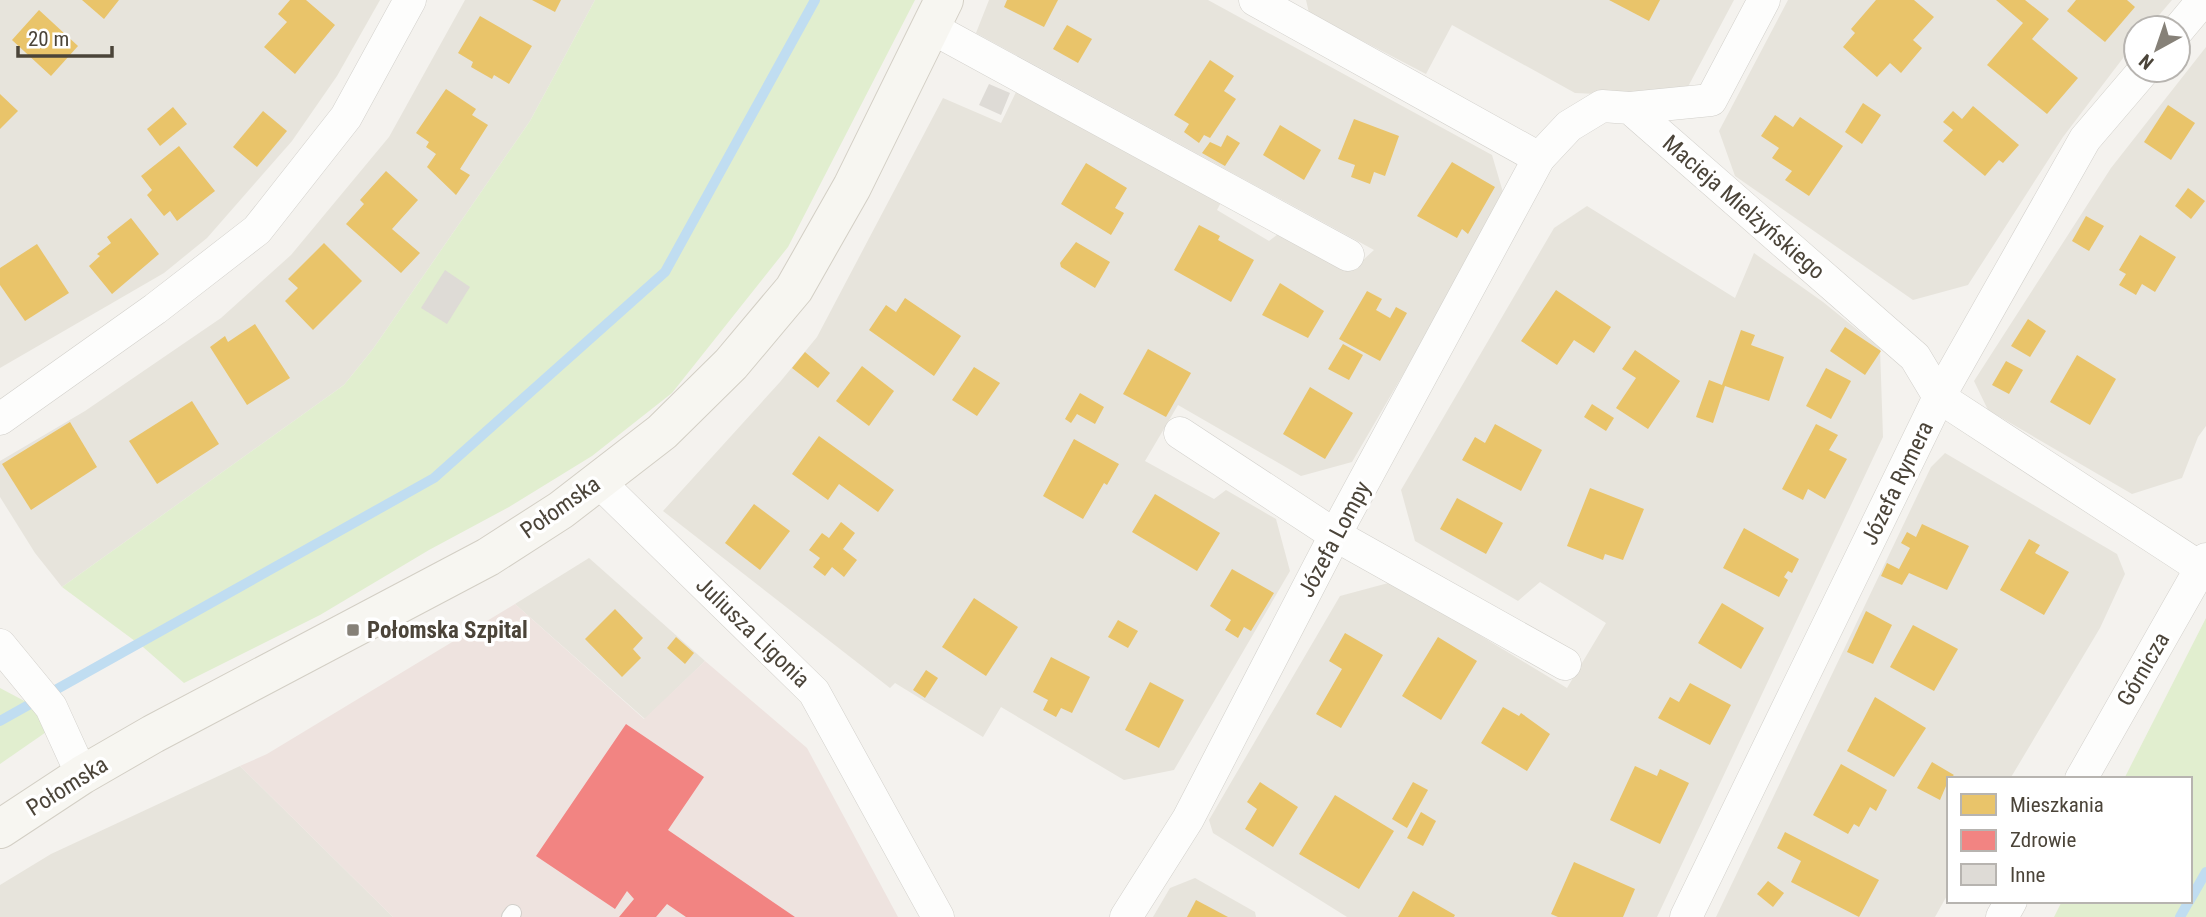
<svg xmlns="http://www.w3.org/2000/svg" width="2206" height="917" viewBox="0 0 2206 917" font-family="'Roboto Condensed',sans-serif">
  <rect width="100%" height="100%" fill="#f4f2ee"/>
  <!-- residential -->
  <g fill="#e7e4dc">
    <path d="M0,0H380L337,76L292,141L207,238L164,273L0,368Z"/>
    <path d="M465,0H595L530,121L373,349L344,385L62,587L35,553L0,497V461L85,411L221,318L291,255L389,137Z"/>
    <path d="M989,0H1208L1492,155L1505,199L1352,462L1301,476L1178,405L1145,461L1214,499L1226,490L1276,519L1290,571L1174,770L1124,780L1001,707L983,737L895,683L890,688L663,511L780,382L817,337L943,98L1001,123L1020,84L1226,193L1217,210L1269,241L1282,231L1351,271L1374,250L976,33Z"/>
    <path d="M1306,0H1734L1682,98L1575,93L1452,25L1426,74L1309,13Z"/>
    <path d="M1788,0H2172L2148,28H2136V41L2063,137L1968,285L1913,300L1735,176L1719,131Z"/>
    <path d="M2206,47V426L2198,437L2182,478L2132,494L1988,410L1974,381L2111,168Z"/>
    <path d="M1587,206L1735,298L1754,253L1823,302L1880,348L1883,437L1657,917H1347L1213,833L1209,820L1340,596L1392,582L1567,688L1606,623L1540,582L1518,601L1415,541L1401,490L1554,228Z"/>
    <path d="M1945,453L2117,554L2125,574L2100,628L2010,779H1949V892L1935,917H1716L1931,467Z"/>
    <path d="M589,558L705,661L645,719L515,604Z"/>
    <path d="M240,766L393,917H0V885L51,854Z"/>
    <path d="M1195,878L1255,912L1256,917H1153L1170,888Z"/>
  </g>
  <!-- medical -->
  <path fill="#eee3df" d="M515,604L644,719L705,661L807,748L898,917H393L240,766L267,754Z"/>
  <!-- green -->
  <g fill="#e1eecf">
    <path d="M595,0H915L788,247L672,393L592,456L509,507L429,550L320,615L184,683L143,647L62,587L344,385L373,349L530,121Z"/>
    <path d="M2206,618V917H2054L2062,901H2190V779H2124Z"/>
    <path d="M0,688L62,721L0,764Z"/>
  </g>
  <!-- homes -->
  <g fill="#e9c46a">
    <path d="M82,0H119L104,19Z"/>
    <path d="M290,0H306L335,25L295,74L264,47L287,22L278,14Z"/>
    <path d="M532,0H561L555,12Z"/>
    <path d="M1007,0H1058L1044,27L1004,7Z"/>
    <path d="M1609,0H1660L1649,21Z"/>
    <path d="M1876,0H1914L1934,17L1913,40L1922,48L1901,73L1890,63L1877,77L1843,47L1855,33L1851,29Z"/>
    <path d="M1996,0H2025L2049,19L2032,39L2078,78L2047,114L1987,65L2023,23Z"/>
    <path d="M2076,0H2127L2135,7L2105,42L2067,11Z"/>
    <path d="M39,10L78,46L51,76L12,40Z"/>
    <path d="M480,16L532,46L509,84L494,75L492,79L471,67L473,62L458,53Z"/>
    <path d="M1067,25L1092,39L1078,63L1053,49Z"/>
    <path d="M1210,60L1234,76L1224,91L1236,99L1210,138L1204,135L1199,143L1184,132L1189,124L1174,115Z"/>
    <path d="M446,89L476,109L472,115L488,125L460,169L470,175L456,195L427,167L436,154L426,147L429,142L416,133Z"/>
    <path d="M0,94L18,111L0,129Z"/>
    <path d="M1863,103L1881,115L1862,144L1845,132Z"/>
    <path d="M2168,105L2195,123L2171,160L2144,142Z"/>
    <path d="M1973,106L2019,145L2003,163L1999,160L1985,176L1943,141L1953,130L1943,122L1953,111L1962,119Z"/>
    <path d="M173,107L187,124L160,146L147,129Z"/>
    <path d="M263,111L287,131L257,167L233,147Z"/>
    <path d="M1775,115L1793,127L1800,117L1843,146L1809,196L1785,180L1792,171L1772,158L1779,148L1761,136Z"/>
    <path d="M1354,119L1399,136L1385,176L1374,172L1370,184L1351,177L1355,165L1338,159Z"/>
    <path d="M1280,125L1321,150L1304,180L1263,155Z"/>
    <path d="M1227,135L1240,143L1225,166L1202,153L1210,142L1221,147Z"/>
    <path d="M179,146L215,191L177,221L170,211L164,216L147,195L152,190L141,176Z"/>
    <path d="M1452,162L1495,187L1468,234L1462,229L1457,238L1417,216Z"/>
    <path d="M1086,163L1127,188L1115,208L1124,213L1111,235L1061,204Z"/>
    <path d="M386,171L418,200L392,229L420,253L401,273L346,224L364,204L360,200Z"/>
    <path d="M2188,188L2205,201L2191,219L2175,206Z"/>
    <path d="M2086,216L2104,226L2089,251L2072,241Z"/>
    <path d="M131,218L159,254L112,294L89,266L100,256L97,254L111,243L107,237Z"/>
    <path d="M1199,225L1220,236L1218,240L1254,260L1231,302L1174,270Z"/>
    <path d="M2140,235L2176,257L2155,292L2142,284L2136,295L2119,285L2126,274L2119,270Z"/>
    <path d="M1076,242L1110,262L1095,288L1061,267L1060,263Z"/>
    <path d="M324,243L362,281L313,330L285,301L298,288L288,279Z"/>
    <path d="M37,244L69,293L25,321L0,285V268Z"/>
    <path d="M1280,283L1324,311L1308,338L1262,315Z"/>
    <path d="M1556,290L1611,327L1594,353L1574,340L1557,365L1521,341Z"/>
    <path d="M1367,291L1382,299L1376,310L1390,318L1396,307L1407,313L1380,361L1339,339Z"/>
    <path d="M905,298L961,336L934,376L869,330L886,305L896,312Z"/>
    <path d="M2028,319L2046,331L2030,357L2011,346Z"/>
    <path d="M255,324L290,378L247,405L210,347L225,336L228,342Z"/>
    <path d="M1845,327L1881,351L1865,375L1830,351Z"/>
    <path d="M1741,330L1755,335L1751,345L1784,357L1769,401L1725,386L1713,423L1696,417L1709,380L1722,385Z"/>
    <path d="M1343,344L1363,355L1349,380L1328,369Z"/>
    <path d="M1148,349L1191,373L1166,417L1123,394Z"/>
    <path d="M1635,350L1680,381L1648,429L1616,408L1636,378L1622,369Z"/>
    <path d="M805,352L830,373L818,388L792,368Z"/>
    <path d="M2077,355L2116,379L2090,425L2050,402Z"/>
    <path d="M2006,361L2023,370L2009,394L1992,385Z"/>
    <path d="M862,366L894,391L869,426L836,401Z"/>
    <path d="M974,367L1000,383L977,416L952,400Z"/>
    <path d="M1826,368L1851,381L1831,419L1806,406Z"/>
    <path d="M1310,387L1353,413L1325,459L1283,434Z"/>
    <path d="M1080,393L1104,407L1095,424L1077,414L1071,423L1065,419Z"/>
    <path d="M192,401L219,444L157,484L129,441Z"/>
    <path d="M1592,404L1614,418L1606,431L1584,417Z"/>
    <path d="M70,422L97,467L31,510L2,464Z"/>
    <path d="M1495,424L1542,450L1521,491L1462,460L1475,437L1485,443Z"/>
    <path d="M1816,424L1838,435L1829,450L1847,459L1825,499L1808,489L1803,500L1782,489Z"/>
    <path d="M819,436L894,490L878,512L839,484L828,500L792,474Z"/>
    <path d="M1074,439L1119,464L1107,485L1104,483L1083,519L1043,496Z"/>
    <path d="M1590,488L1644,509L1623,560L1605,554L1603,560L1567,546Z"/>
    <path d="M1155,494L1220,533L1197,571L1132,532Z"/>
    <path d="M1457,498L1503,523L1486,554L1440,529Z"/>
    <path d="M754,504L790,531L760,570L725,543Z"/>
    <path d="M841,522L855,533L843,549L857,560L844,577L832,567L825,576L813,567L820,558L809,550L822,533L829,538Z"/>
    <path d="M1922,524L1969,546L1947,590L1909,573L1902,585L1881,576L1887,563L1899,569L1910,548L1901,543L1907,532L1916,537Z"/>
    <path d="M1744,528L1799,559L1792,573L1788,571L1784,577L1788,580L1779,597L1723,568Z"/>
    <path d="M2029,539L2040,545L2035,553L2069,572L2044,615L2000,590Z"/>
    <path d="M1232,569L1274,593L1251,631L1244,627L1238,638L1225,630L1231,620L1210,606Z"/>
    <path d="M974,598L1018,627L986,676L942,647Z"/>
    <path d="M1722,603L1764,628L1741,669L1698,643Z"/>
    <path d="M615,609L643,638L633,649L641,658L622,677L585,639Z"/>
    <path d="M1866,611L1892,625L1873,664L1847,652Z"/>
    <path d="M1118,620L1138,631L1128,648L1108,637Z"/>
    <path d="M1913,625L1958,649L1934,691L1890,667Z"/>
    <path d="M1345,633L1383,655L1341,728L1316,714L1342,669L1329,661Z"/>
    <path d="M676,637L694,653L685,664L667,648Z"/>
    <path d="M1438,637L1477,661L1441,720L1402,696Z"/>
    <path d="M1051,657L1090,677L1072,713L1061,708L1056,717L1043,710L1048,700L1033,692Z"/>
    <path d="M926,670L938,678L925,698L913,690Z"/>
    <path d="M1150,682L1184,700L1159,748L1125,730Z"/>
    <path d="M1690,683L1731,705L1710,745L1658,718L1670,697L1679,702Z"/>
    <path d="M1875,697L1926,728L1894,777L1847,751Z"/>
    <path d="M1503,707L1519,716L1521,713L1550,734L1527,771L1481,743Z"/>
    <path d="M1932,762L1954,775L1949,779L1940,800L1917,788Z"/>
    <path d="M1841,764L1887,790L1876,811L1870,807L1859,827L1854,824L1848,834L1813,815Z"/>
    <path d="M1635,766L1657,776L1660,769L1689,783L1660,844L1610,820Z"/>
    <path d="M1260,782L1298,807L1273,847L1245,829L1257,809L1247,802Z"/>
    <path d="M1413,782L1428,790L1407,828L1392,819Z"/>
    <path d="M1335,795L1394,831L1359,889L1299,854Z"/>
    <path d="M1421,812L1436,821L1423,846L1407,838Z"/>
    <path d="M1785,832L1879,880L1859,917L1791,882L1801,861L1777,848Z"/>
    <path d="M1574,862L1635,889L1623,917H1558L1551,914Z"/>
    <path d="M1768,881L1784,893L1773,907L1757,894Z"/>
    <path d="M1413,891L1455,915L1454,917H1398Z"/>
    <path d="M1196,900L1228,917H1187Z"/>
  </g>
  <!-- health -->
  <path fill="#f28482" d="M626,724L704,777L668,830L795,917H686L667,904L656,917H619L634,899L627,891L615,909L536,856Z"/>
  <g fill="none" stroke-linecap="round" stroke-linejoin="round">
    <!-- stream -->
    <g stroke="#c0ddf1" stroke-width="10">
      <path d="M0,721L434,478L665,272L815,0"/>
      <path d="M2190,900L2206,872"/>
      <path d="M2180,917L2189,901"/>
    </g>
  </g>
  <!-- building -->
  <g fill="#dedbd6">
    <path d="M989,84L1010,93L1001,115L979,105Z"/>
    <path d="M445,270L470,287L447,324L421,308Z"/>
  </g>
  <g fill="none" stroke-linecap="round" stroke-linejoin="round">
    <defs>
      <path id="lane" d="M510,917L513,913"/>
      <g id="street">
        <path d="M1255,0L1539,158L1569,126L1602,106L1630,108L1915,357L1939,397L2201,568"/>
        <path d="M930,27L1348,255"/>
        <path d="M2178,30L2203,0"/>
        <path d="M1630,108L1711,100L1764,0"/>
        <path d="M0,419L155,309L257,230L346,117L410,0"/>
        <path d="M1180,433L1335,535L1565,664"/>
        <path d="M598,481L814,692L938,917"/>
        <path d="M0,645L51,707L82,775"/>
        <path d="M2081,779L2206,559"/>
        <path d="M1126,917L1188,819L1343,520L1539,158"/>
        <path d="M1686,917L1939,397L2085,139L2144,70"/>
        <path d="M2002,917L2011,901"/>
      </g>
      <path id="secondary" d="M0,829L82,775L153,734L488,557L561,510L662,432L731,364L794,289L852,187L944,0"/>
    </defs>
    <!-- lane casing -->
    <use href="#lane" stroke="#d2d0cb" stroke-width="18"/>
    <!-- street casing -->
    <use href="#street" stroke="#d2d0cb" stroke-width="33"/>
    <!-- secondary casing -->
    <use href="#secondary" stroke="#d3cfc5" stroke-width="40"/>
    <!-- lane -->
    <use href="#lane" stroke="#fdfdfc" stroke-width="16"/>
    <!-- street -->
    <use href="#street" stroke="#fdfdfc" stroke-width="32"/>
    <!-- secondary -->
    <use href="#secondary" stroke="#f7f6f1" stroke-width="38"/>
  </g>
  <!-- markers -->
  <rect fill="#868178" stroke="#fff" stroke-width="2.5" x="346" y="623" width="14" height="14" rx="3.5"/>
  <g text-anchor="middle" stroke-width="7" stroke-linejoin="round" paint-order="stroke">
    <!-- street labels -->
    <g font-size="23" fill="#4b4439" stroke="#fff">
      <text transform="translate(1744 207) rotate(41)" y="8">Macieja Mielżyńskiego</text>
      <text transform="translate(1897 483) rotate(-64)" y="8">Józefa Rymera</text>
      <text transform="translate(560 507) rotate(-35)" y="8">Połomska</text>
      <text transform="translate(1334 539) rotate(-62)" y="8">Józefa Lompy</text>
      <text transform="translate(753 632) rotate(44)" y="8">Juliusza Ligonia</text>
      <text transform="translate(2143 669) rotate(-60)" y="8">Górnicza</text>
      <text transform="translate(67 786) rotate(-32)" y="8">Połomska</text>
    </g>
    <!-- poi labels -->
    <g font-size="23" font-weight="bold" fill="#4b4439" stroke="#fff" text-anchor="start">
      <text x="367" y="638">Połomska Szpital</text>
    </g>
  </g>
  <!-- legend -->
  <rect x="1947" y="777" width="245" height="126" fill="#ffffff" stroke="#b7b4b0" stroke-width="2"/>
  <rect x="1961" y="794" width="35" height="21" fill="#e9c46a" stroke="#b7b4b0" stroke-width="2"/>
  <text x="2010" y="812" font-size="21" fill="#4b4439">Mieszkania</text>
  <rect x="1961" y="830" width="35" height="21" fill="#f28482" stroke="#b7b4b0" stroke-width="2"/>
  <text x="2010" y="847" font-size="21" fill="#4b4439">Zdrowie</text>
  <rect x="1961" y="864" width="35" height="21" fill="#dedbd6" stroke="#b7b4b0" stroke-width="2"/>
  <text x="2010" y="882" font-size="21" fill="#4b4439">Inne</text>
  <!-- north arrow -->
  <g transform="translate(2157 49) rotate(220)"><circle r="33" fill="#ffffff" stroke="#b7b4b0" stroke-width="2"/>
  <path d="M0-5L12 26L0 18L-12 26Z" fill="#868178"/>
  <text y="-10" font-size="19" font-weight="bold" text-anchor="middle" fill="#4b4439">N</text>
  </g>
  <!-- scale -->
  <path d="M18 46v10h94v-10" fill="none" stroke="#4b4439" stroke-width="3.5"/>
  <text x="28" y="46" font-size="21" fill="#4b4439" stroke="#ffffff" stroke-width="5" paint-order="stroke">20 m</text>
</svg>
